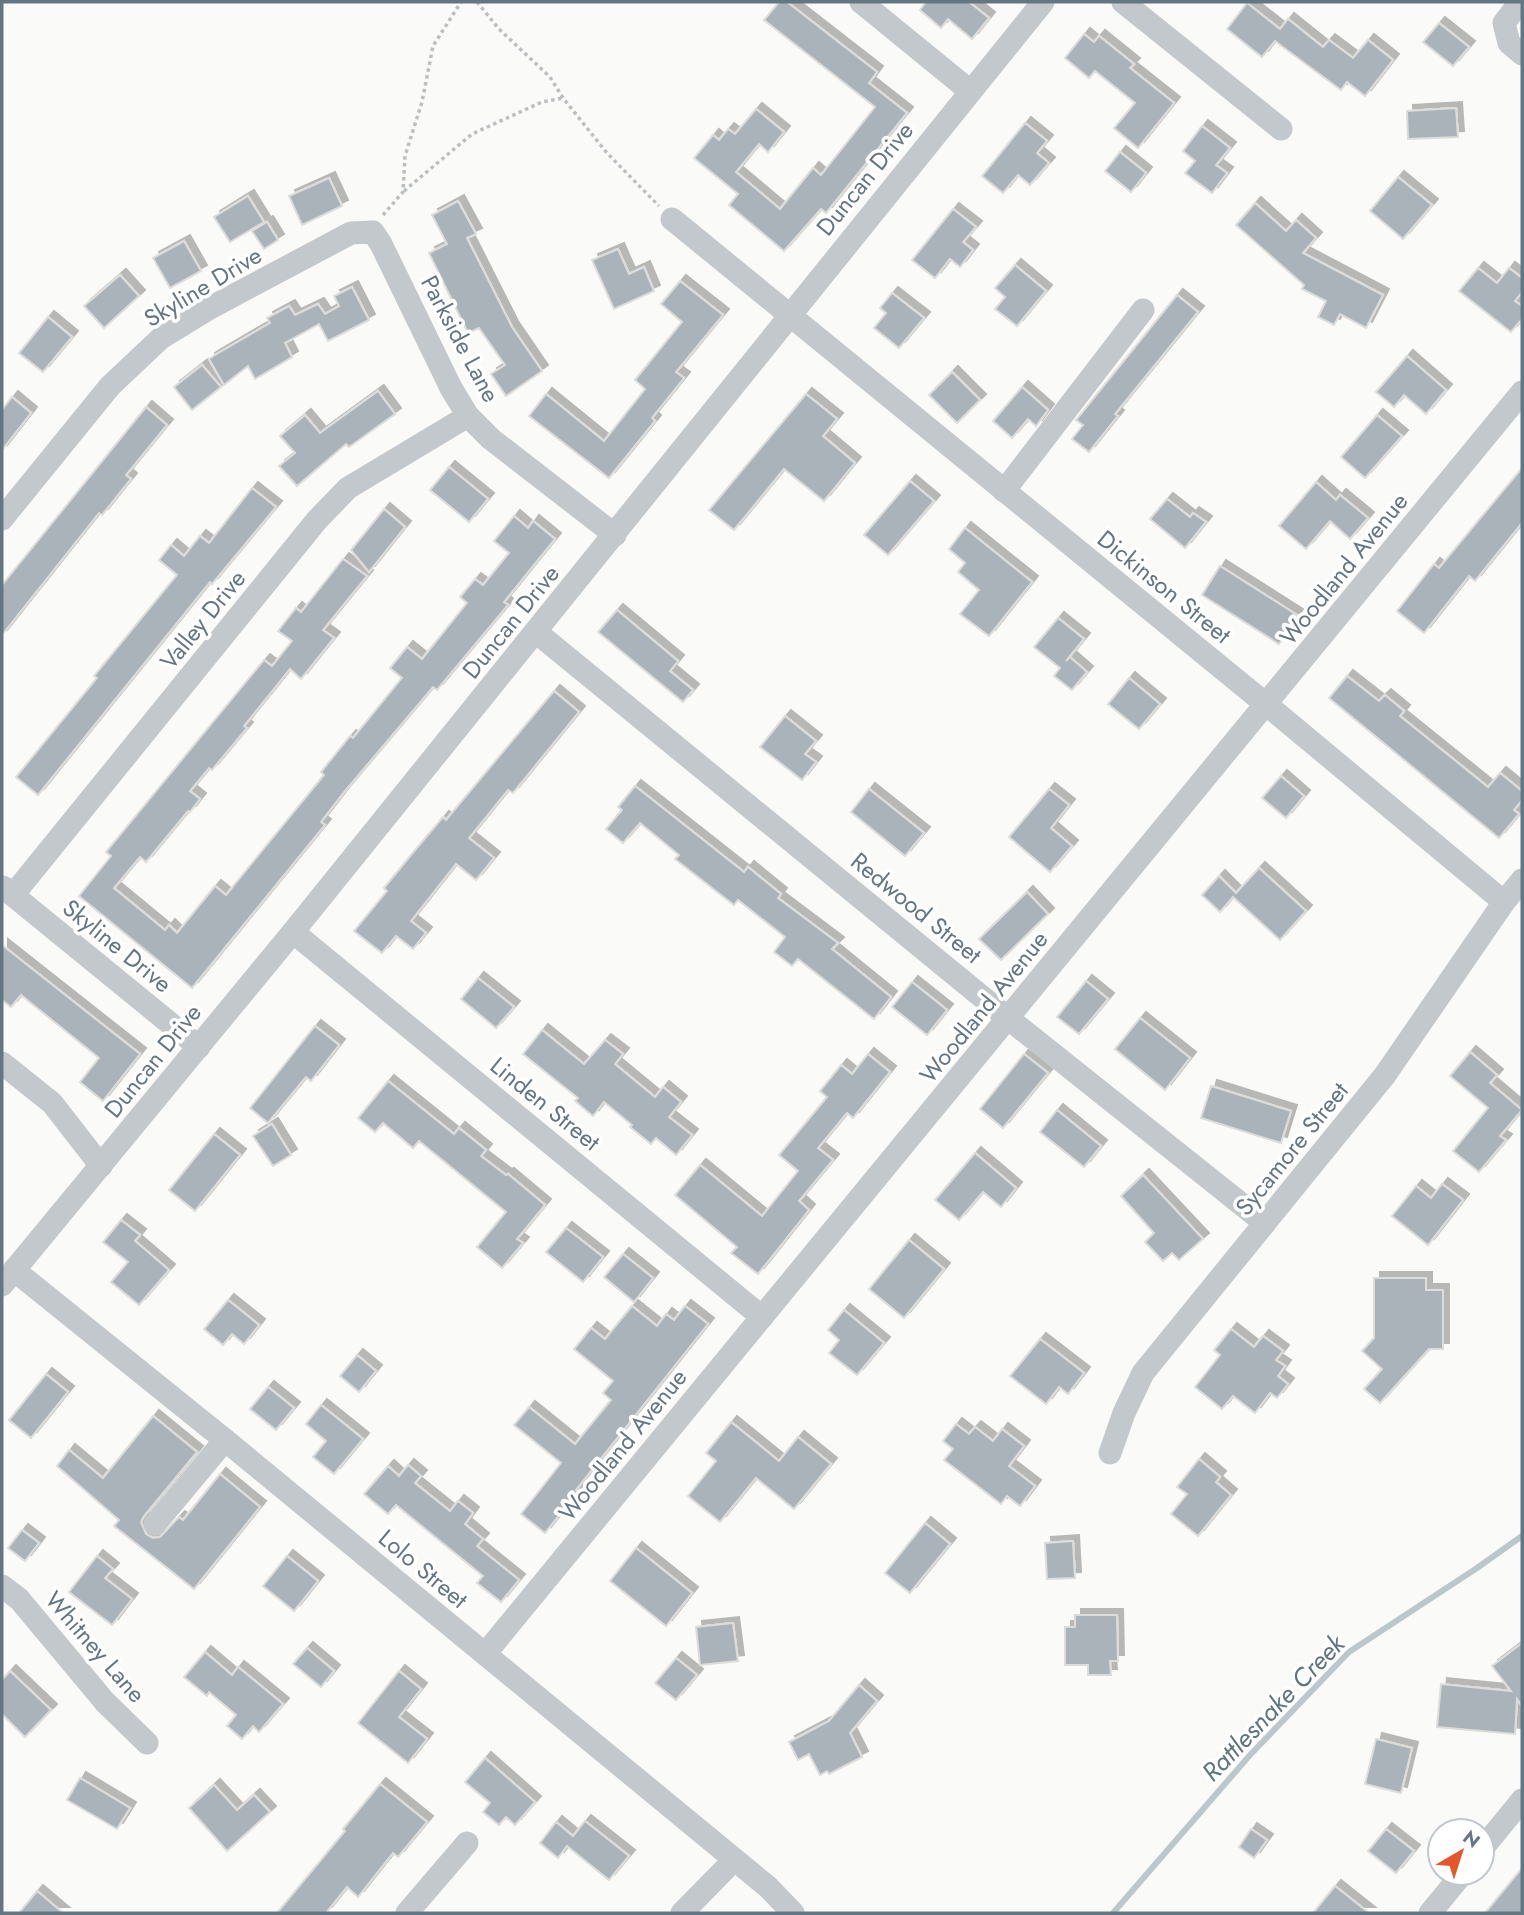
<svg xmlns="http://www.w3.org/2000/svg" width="1524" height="1915" viewBox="0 0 1524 1915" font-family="Jost,sans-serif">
  <defs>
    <filter id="shadow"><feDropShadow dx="6" dy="-6" stdDeviation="0" flood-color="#0004"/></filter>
  </defs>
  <rect width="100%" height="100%" fill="#fafaf8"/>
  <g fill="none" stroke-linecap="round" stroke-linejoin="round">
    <!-- stream -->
    <path stroke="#bbc7cb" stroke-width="6" d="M1113,1913L1250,1755L1349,1652L1477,1568L1522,1536"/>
  </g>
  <!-- building -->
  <g fill="#aab3b9" stroke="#dcdcda" stroke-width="2" filter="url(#shadow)">
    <path d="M779,2H787L877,72L869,83L907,113L826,213L821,209L784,251L729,205L738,194L694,158L713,135L719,140L728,129L735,134L756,109L784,132L768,152L759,144L736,172L780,209L813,168L821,175L875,107L764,20Z"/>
    <path d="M926,2H969L989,18L972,39L948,19L941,28L920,10Z"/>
    <path d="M1247,3L1280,29L1288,19L1323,47L1329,40L1353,58L1368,40L1393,60L1365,96L1347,82L1341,90L1275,41L1262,57L1227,29Z"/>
    <path d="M1439,23L1469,47L1453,66L1423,42Z"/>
    <path d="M1084,34L1094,42L1099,36L1134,64L1130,68L1174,103L1138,148L1114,128L1135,103L1095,71L1089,78L1065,58Z"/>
    <path d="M1456,108L1458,137L1408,139L1407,111Z"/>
    <path d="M1025,123L1047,141L1037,153L1049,163L1030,185L1018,175L1003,193L982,176Z"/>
    <path d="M1202,126L1230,148L1216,165L1227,173L1212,193L1185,173L1195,161L1183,151Z"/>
    <path d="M1120,152L1146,173L1131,192L1105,171Z"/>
    <path d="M1398,177L1432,205L1403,239L1370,211Z"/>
    <path d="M329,178L342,206L302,225L289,196Z"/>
    <path d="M248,196L264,222L230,242L214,217Z"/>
    <path d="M458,201L476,234L467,238L512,327L542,371L506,396L491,374L505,365L479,328L468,333L429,253L447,244L432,215Z"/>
    <path d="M1255,203L1286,231L1296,220L1316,238L1303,253L1383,295L1366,328L1340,314L1334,325L1318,317L1326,301L1302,289L1304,285L1236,225Z"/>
    <path d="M953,209L976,227L963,242L973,250L960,267L950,259L935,278L912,260Z"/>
    <path d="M267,222L278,240L264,249L252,231Z"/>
    <path d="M184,241L201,271L170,288L153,258Z"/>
    <path d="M618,249L629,274L644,267L654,291L614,309L592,260Z"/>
    <path d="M1015,265L1046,291L1017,326L995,309L1005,297L995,288Z"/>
    <path d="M1478,268L1497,283L1509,268L1522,278V292L1515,301L1522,306V319L1511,332L1459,291Z"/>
    <path d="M120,275L139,296L104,328L84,306Z"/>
    <path d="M680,281L723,315L676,372L684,378L652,418L655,421L609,478L529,416L546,394L604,441L645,389L635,380L682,322L661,304Z"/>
    <path d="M352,287L369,320L328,341L319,324L285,343L292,357L255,379L248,366L224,385L209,359L215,355L270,323L267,318L289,306L295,315L318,304L325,314L339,306L334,296Z"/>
    <path d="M892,293L924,318L899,348L874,328L886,313L880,308Z"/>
    <path d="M1177,295L1198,312L1115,414L1118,416L1089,452L1072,439L1083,425L1076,420Z"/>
    <path d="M48,317L72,337L43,372L19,353Z"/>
    <path d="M1407,356L1446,390L1426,414L1404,395L1394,407L1376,392Z"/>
    <path d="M202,365L221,387L192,410L174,387Z"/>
    <path d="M952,372L980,400L957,423L929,395Z"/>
    <path d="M1022,387L1048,410L1036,426L1028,419L1012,438L993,421Z"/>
    <path d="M378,391L395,414L349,447L346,444L297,486L279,466L295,453L280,436L305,415L320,433Z"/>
    <path d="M806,394L837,419L823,436L855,463L824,501L784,469L734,530L709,510Z"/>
    <path d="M12,397L31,413L2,450V410Z"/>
    <path d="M146,407L167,425L126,475L131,479L102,515L99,513L2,635V585Z"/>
    <path d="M1377,415L1402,436L1365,478L1341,457Z"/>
    <path d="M449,467L488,499L469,522L430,490Z"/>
    <path d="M1522,468V523L1475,581L1469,576L1424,633L1397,611L1434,564L1439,568Z"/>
    <path d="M910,481L934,501L888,555L864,535Z"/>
    <path d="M1316,482L1336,500L1340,495L1368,518L1350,539L1330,521L1306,549L1279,526Z"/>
    <path d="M252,488L276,507L212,584L210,582L38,795L16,777L97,678L94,676L177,575L159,560L171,545L184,556L200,536L209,543Z"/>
    <path d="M1167,499L1190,517L1193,513L1206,522L1185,548L1150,519Z"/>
    <path d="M384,509L405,527L369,572L351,550Z"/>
    <path d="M514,516L528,528L533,521L555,539L504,602L508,605L437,690L433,687L345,791L321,822L325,825L192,988L79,896L111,856L106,852L264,660L272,666L292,641L278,631L296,608L301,612L343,559L367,576L323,630L334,638L301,679L290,669L244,726L247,728L212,770L209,768L190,791L200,799L190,812L188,811L146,862L140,857L114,888L165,930L169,925L177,933L215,886L226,895L324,775L321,772L350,736L353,738L402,678L390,668L407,647L422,659L467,603L460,597L475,579L483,585L509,553L494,541Z"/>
    <path d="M965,528L1032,582L989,636L960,614L979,590L958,572L965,563L949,549Z"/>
    <path d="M1220,566L1297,615L1279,644L1202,595Z"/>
    <path d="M617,610L678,661L670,671L693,690L683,702L598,632Z"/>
    <path d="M1058,618L1084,639L1066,661L1070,657L1087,672L1072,690L1054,676L1060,668L1034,647Z"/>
    <path d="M1347,676L1379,701L1385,695L1404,711L1400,716L1488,787L1500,773L1522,791V800L1514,810L1519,814L1499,838L1329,698Z"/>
    <path d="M1129,678L1160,704L1139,729L1108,704Z"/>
    <path d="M554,691L579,712L513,793L508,790L469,838L494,858L476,880L456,864L411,921L426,933L413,949L396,936L382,953L354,931L387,891L384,888L411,855L443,817L446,820Z"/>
    <path d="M785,716L816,741L805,754L816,762L802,780L760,747Z"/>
    <path d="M1281,776L1304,796L1286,818L1262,798Z"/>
    <path d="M635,786L744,872L748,867L781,894L778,898L838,943L832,949L891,997L874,1019L798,959L792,966L774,952L785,937L738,900L734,905L675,859L679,855L640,823L623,843L606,829L622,810L618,807Z"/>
    <path d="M869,789L924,833L905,856L851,812Z"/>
    <path d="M1049,789L1069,805L1051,828L1072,846L1050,872L1009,837Z"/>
    <path d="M1259,868L1306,911L1280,940L1233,897L1220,912L1202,895L1219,876L1236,893Z"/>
    <path d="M1027,892L1048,914L1001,960L979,939Z"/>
    <path d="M2,945L140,1054L103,1101L80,1082L99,1058L21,995L11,1007L2,1000Z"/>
    <path d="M478,978L514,1007L496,1028L461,999Z"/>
    <path d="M1086,981L1108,999L1079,1034L1057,1017Z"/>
    <path d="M912,982L947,1010L927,1035L892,1007Z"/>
    <path d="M1140,1018L1190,1058L1165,1090L1115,1049Z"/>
    <path d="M315,1026L339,1045L311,1081L306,1077L268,1123L250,1108Z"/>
    <path d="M542,1030L584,1064L605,1040L623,1054L615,1064L655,1097L663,1087L681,1102L669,1117L692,1135L676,1155L656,1138L651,1144L630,1127L632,1125L604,1102L593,1116L575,1101L578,1098L523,1054Z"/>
    <path d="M1470,1052L1497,1075L1490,1083L1522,1110L1500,1136L1506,1140L1479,1172L1453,1151L1488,1108L1450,1076Z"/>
    <path d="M868,1054L890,1072L853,1118L847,1113L818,1148L833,1160L799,1201L809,1210L758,1274L731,1253L737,1247L675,1195L700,1165L762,1216L798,1171L779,1155L827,1097L820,1091L841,1065L852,1074Z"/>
    <path d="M1024,1054L1048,1073L1003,1128L980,1109Z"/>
    <path d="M388,1081L454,1134L459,1128L486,1150L481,1156L506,1175L508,1174L545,1205L517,1239L523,1243L502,1268L477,1247L506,1212L419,1141L413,1148L383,1123L375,1132L358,1118Z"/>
    <path d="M1211,1086L1291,1111L1281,1143L1201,1118Z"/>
    <path d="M1057,1110L1101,1146L1084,1167L1040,1132Z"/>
    <path d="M272,1124L291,1155L273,1166L253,1136Z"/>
    <path d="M214,1134L240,1155L195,1211L169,1190Z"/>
    <path d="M975,1153L1016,1188L1001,1207L983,1192L959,1220L935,1200Z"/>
    <path d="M1143,1175L1203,1239L1179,1260L1172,1253L1163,1261L1145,1242L1154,1233L1121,1196Z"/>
    <path d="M1442,1184L1463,1200L1428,1245L1392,1216L1416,1186L1431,1198Z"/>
    <path d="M121,1220L140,1235L135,1241L169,1270L139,1305L111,1282L128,1262L103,1242Z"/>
    <path d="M566,1228L603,1257L583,1282L546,1252Z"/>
    <path d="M909,1240L944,1269L904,1318L869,1289Z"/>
    <path d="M623,1254L653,1278L634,1302L604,1277Z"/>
    <path d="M1374,1278H1426V1290H1443V1349H1429L1380,1403L1364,1389L1382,1369L1362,1351L1374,1338Z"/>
    <path d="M228,1300L259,1325L244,1344L232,1334L223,1345L204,1329Z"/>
    <path d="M632,1306L657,1326L666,1314L674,1320L685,1306L708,1324L576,1490L578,1492L545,1533L521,1514L561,1463L514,1425L529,1407L575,1444L611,1400L603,1393L613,1381L574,1349L591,1328L605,1339Z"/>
    <path d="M844,1310L884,1343L857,1375L829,1353L839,1340L828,1330Z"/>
    <path d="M1231,1329L1254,1347L1263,1336L1283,1351L1276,1360L1285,1366L1278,1376L1288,1384L1277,1398L1270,1393L1255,1413L1233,1396L1222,1409L1195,1387L1220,1355L1214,1350Z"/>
    <path d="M1040,1339L1084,1373L1068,1394L1059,1387L1046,1404L1010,1376Z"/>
    <path d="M357,1355L376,1371L359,1392L340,1376Z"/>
    <path d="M46,1374L68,1392L31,1438L9,1420Z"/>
    <path d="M268,1387L294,1408L276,1430L250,1409Z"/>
    <path d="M321,1405L363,1439L334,1474L313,1457L326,1441L306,1424Z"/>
    <path d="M153,1416L197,1452L144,1516L141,1522L146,1534L153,1538L160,1537L179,1517L183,1520L220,1474L260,1507L194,1589L114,1526L119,1520L57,1466L69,1450L103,1478Z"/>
    <path d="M731,1422L779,1461L798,1437L831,1464L794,1509L756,1478L720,1522L688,1496L716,1461L706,1453Z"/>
    <path d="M956,1424L969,1434L975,1427L993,1441L1002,1429L1024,1446L1009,1466L1035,1486L1020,1506L1007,1496L1001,1504L944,1460L953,1449L943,1441Z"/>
    <path d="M1199,1459L1220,1477L1216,1482L1231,1495L1198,1536L1171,1514L1187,1494L1177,1487Z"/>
    <path d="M408,1465L421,1476L415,1483L450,1511L458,1501L473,1513L465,1524L483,1539L477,1546L519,1580L501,1602L477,1583L483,1576L396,1505L388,1514L364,1494L388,1466L399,1476Z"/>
    <path d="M925,1523L950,1544L910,1593L885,1573Z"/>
    <path d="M22,1530L39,1543L25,1561L8,1548Z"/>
    <path d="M1073,1541L1075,1578L1047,1579L1045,1543Z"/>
    <path d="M636,1548L692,1593L666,1626L610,1581Z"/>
    <path d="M97,1556L113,1569L105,1578L132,1599L112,1625L69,1592Z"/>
    <path d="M287,1556L318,1581L294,1611L263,1586Z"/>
    <path d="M1075,1615H1117L1118,1661H1110L1111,1675H1088V1665H1065V1627H1075Z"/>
    <path d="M733,1623L738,1661L700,1665L696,1627Z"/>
    <path d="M1522,1643V1706L1517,1699L1515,1734L1437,1727L1441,1684L1511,1691L1492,1666Z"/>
    <path d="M307,1648L334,1671L321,1687L293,1664Z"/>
    <path d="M205,1652L232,1675L238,1667L283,1704L259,1732L253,1726L242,1739L227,1726L236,1715L209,1692L207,1696L184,1677Z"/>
    <path d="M676,1658L697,1675L676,1700L655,1683Z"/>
    <path d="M10,1671L51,1710L25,1737L2,1714V1680Z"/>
    <path d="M399,1671L421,1689L399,1717L427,1739L408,1763L358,1723Z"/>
    <path d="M859,1685L877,1701L850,1733L862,1757L829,1774L827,1771L820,1775L809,1754L798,1760L789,1742L829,1721Z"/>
    <path d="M1376,1739L1412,1748L1401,1793L1365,1784Z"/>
    <path d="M485,1758L535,1802L515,1825L506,1817L499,1825L483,1812L490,1803L465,1782Z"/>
    <path d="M80,1778L130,1808L117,1829L67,1800Z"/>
    <path d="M380,1784L427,1822L398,1857L393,1853L358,1897L347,1887L326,1913H277L345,1831L343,1829Z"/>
    <path d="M214,1785L237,1810L254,1795L270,1812L227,1851L189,1808Z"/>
    <path d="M585,1821L629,1856L609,1880L567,1846L558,1858L540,1843L556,1822L573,1836Z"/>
    <path d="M1251,1829L1267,1840L1254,1858L1239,1847Z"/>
    <path d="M1386,1829L1414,1851L1396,1873L1368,1851Z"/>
    <path d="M1522,1868V1913H1485Z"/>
    <path d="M1335,1886L1369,1913H1313Z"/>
    <path d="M37,1891L63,1913H19Z"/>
  </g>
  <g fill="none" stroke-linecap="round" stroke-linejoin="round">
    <!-- path -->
    <g stroke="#bbbfc2" stroke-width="3.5" stroke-dasharray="3.5 3.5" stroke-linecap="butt">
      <path d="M477,2L499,29L550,77L563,98L607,153L659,206"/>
      <path d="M404,191L472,134L542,102L563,98"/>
      <path d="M383,215L403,192L405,156L422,102L433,46L461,2"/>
    </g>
    <!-- minor -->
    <g stroke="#c3c8cc" stroke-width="23">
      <path d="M861,2L970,91"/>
      <path d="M1123,2L1281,129"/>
      <path d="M1520,2L1504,23L1509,43L1522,54"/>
      <path d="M672,219L1267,705L1504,902"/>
      <path d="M1004,491L1143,310"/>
      <path d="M2,519L110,386L161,338L210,308L351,233L373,232L381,244L451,388L468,416L491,439L615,535"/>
      <path d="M536,632L1009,1019L1265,1223"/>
      <path d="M3,887L199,1047"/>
      <path d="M13,895L317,520L348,488L468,416"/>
      <path d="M293,932L762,1317"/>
      <path d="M2,1063L52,1103L101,1166"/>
      <path d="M14,1270L225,1440L768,1887L793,1913"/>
      <path d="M2,1285L293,932L1043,2"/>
      <path d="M1110,1453L1124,1413L1143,1373L1385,1075L1504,902L1522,880"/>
      <path d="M155,1524L225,1440"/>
      <path d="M2,1586L19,1599L105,1702L147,1743"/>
      <path d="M485,1654L1522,392"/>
      <path d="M1482,1849L1522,1800"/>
      <path d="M407,1913L467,1843"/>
      <path d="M682,1913L734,1860"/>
      <path d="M1430,1913L1463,1873"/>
    </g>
  </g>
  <g text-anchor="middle" stroke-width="7" stroke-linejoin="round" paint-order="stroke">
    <!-- street labels -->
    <g font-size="24" fill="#657683" stroke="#fff">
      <text transform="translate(865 179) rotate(-51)" y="8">Duncan Drive</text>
      <text transform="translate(203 287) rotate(-31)" y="8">Skyline Drive</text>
      <text transform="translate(460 339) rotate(62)" y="8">Parkside Lane</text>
      <text transform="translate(1344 569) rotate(-51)" y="8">Woodland Avenue</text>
      <text transform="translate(1164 587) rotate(39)" y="8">Dickinson Street</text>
      <text transform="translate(203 620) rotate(-51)" y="8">Valley Drive</text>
      <text transform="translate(511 622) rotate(-51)" y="8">Duncan Drive</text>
      <text transform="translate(916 908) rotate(39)" y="8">Redwood Street</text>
      <text transform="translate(117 946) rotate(39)" y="8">Skyline Drive</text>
      <text transform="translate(984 1007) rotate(-51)" y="8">Woodland Avenue</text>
      <text transform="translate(153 1061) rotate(-51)" y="8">Duncan Drive</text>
      <text transform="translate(545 1104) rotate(39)" y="8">Linden Street</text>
      <text transform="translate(1292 1149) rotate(-51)" y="8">Sycamore Street</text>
      <text transform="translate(623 1445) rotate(-51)" y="8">Woodland Avenue</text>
      <text transform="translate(423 1569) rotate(40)" y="8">Lolo Street</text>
      <text transform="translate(95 1647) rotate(49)" y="8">Whitney Lane</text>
    </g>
    <!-- water labels -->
    <g font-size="26" font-style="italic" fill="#60757c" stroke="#fff">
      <text transform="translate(1273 1708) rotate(-46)" y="9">Rattlesnake Creek</text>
    </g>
  </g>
  <!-- border -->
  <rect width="1524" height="1915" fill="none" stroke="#657683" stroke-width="7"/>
  <!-- north arrow -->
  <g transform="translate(1461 1852) rotate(39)"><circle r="33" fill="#ffffff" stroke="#c1c8cd" stroke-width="2"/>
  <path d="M0-5L12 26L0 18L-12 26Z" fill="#e4572e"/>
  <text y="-10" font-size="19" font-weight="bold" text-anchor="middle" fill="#657683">N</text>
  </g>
</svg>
